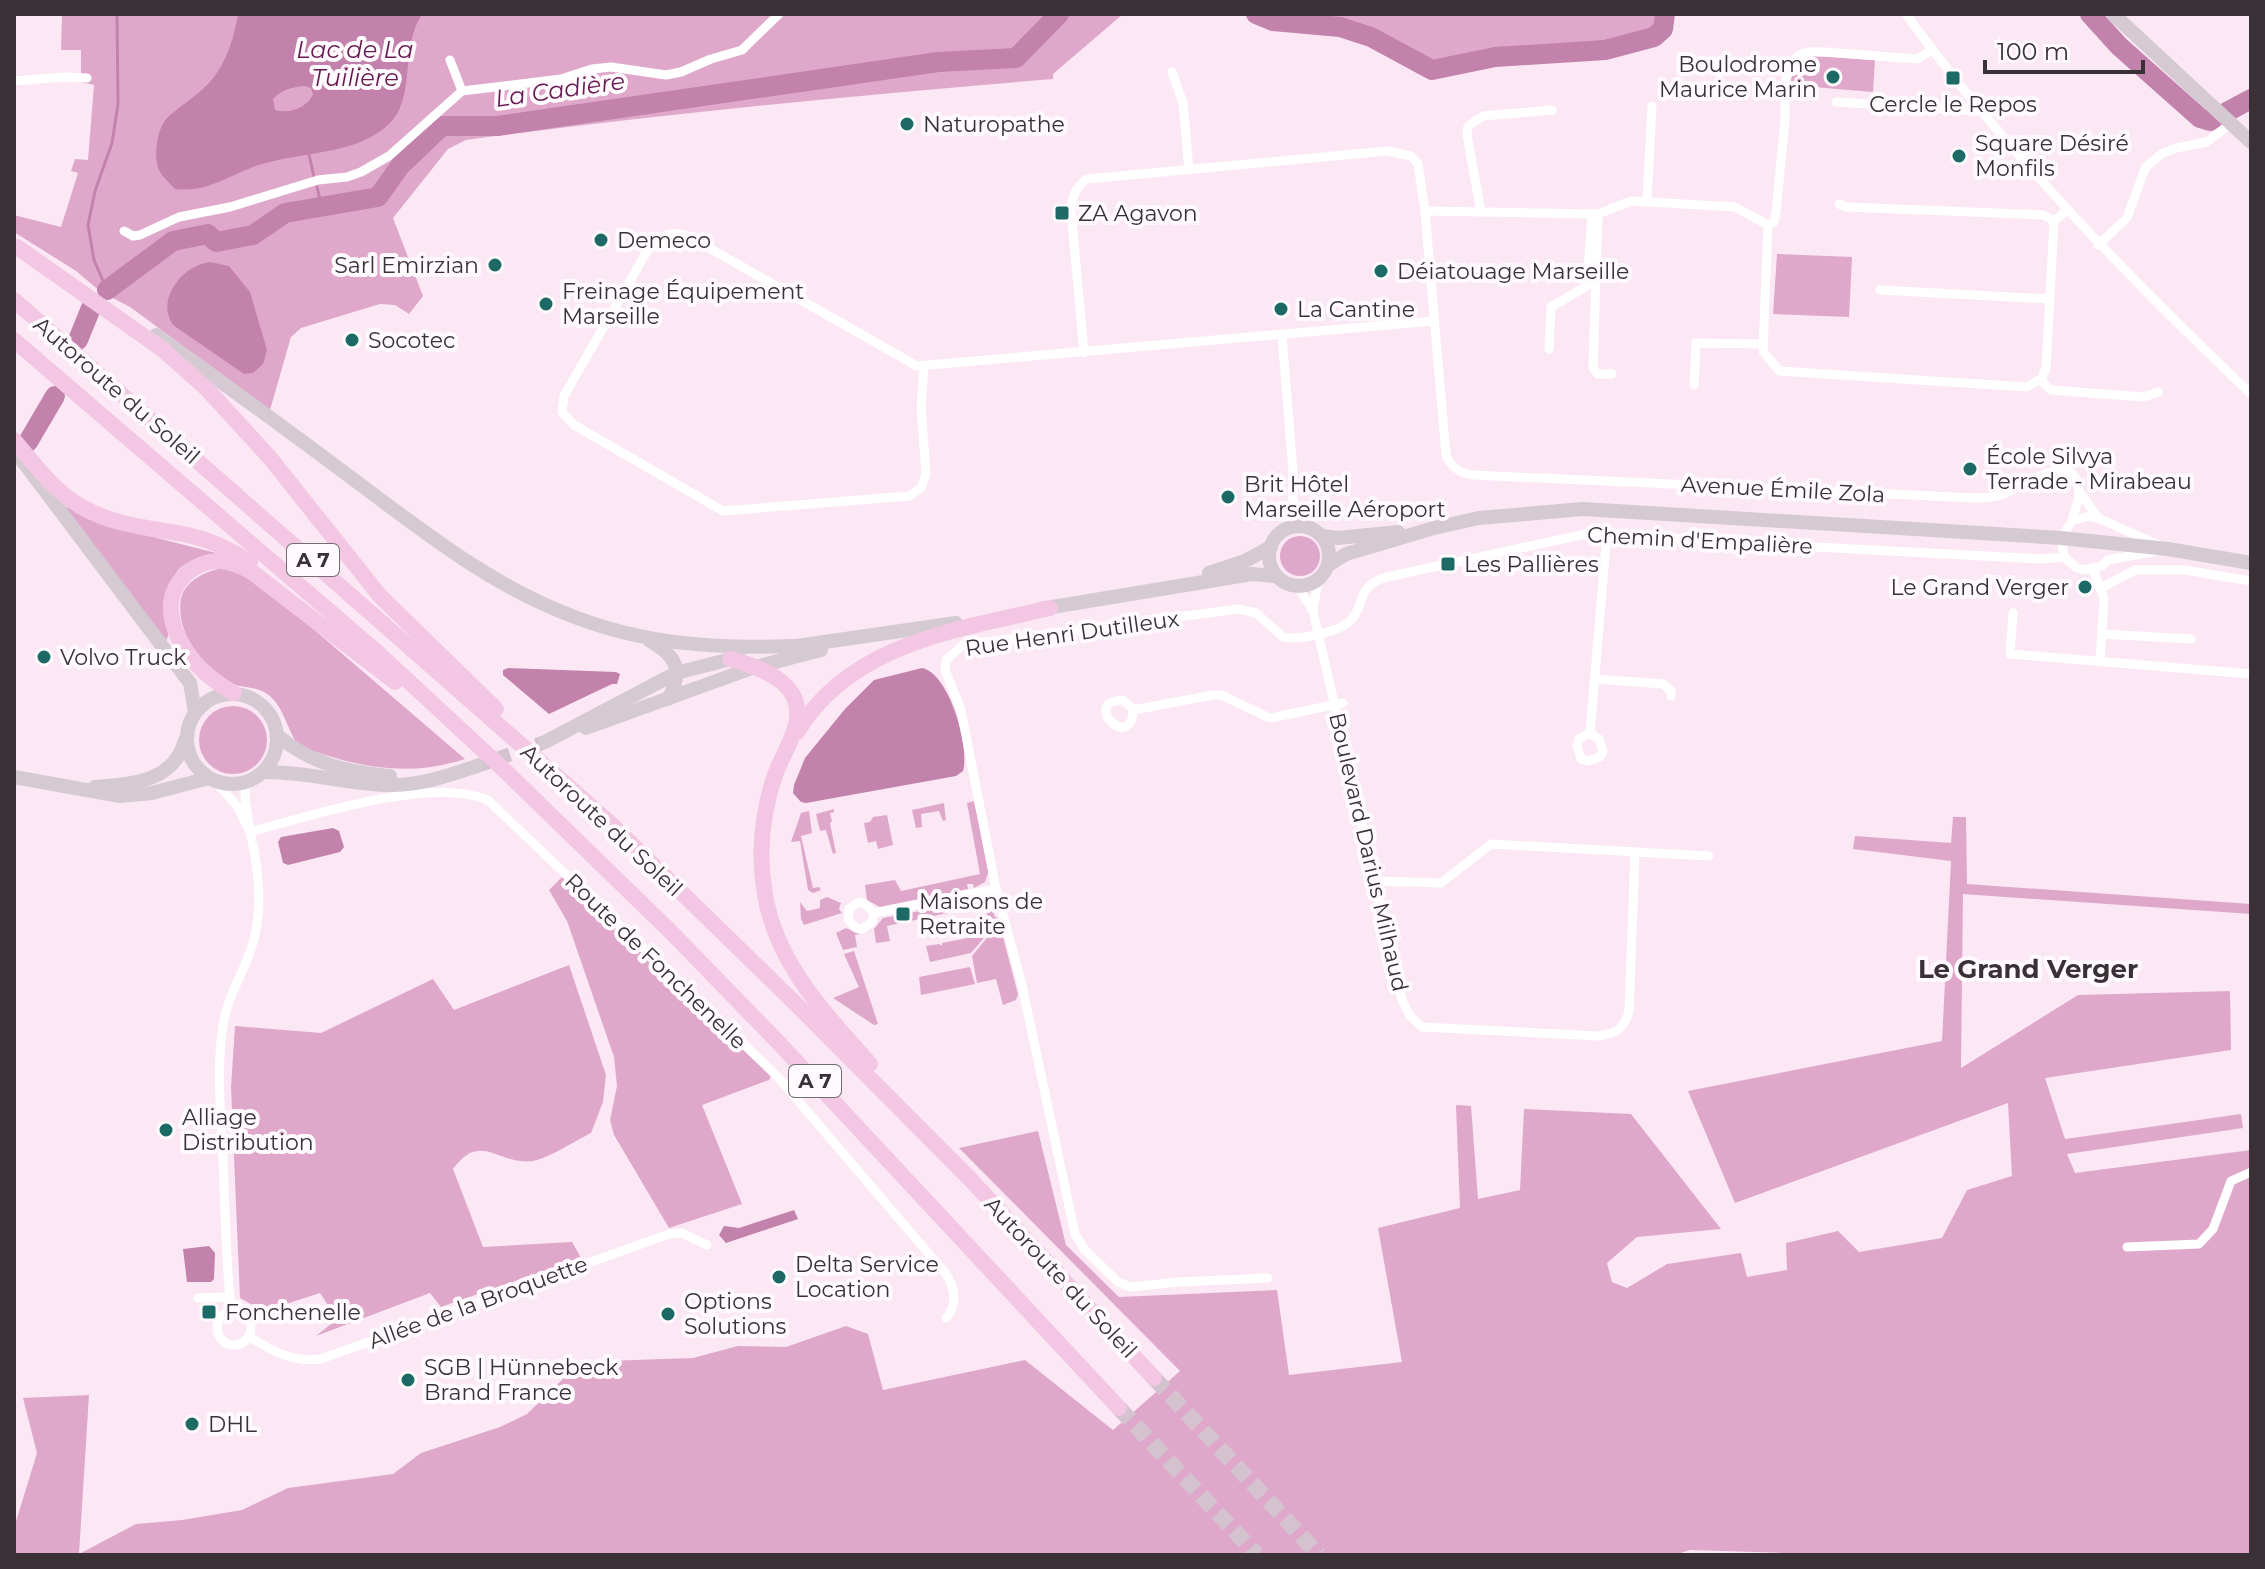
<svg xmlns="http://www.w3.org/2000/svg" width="2265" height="1569" viewBox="0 0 2265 1569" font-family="Montserrat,sans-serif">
  <rect width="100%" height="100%" fill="#fbe8f4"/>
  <!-- green -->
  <g fill="#dfa8cb">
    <path d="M62,14H1123L1053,74V79C857,95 661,114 466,140L448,149L393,218L423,296L409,314L395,305L380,304L301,328L291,337L270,410L130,307L101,292L76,271L14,232V215L61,227L78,173L71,171L75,159L88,160L94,85L81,82V50H61Z"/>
    <path d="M1261,14H1664L1661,27L1653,35L1606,46L1495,55L1432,67L1373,36L1340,24L1272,19Z"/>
    <path d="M1813,56L1875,60L1873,92L1789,85C1794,70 1797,61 1813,56Z"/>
    <path d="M1777,254L1852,257L1849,317L1773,314Z"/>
    <path d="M67,506L102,524L224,555C143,561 188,599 165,643L65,509Z"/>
    <circle cx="1300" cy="556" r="20"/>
    <path d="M222,568L246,576L276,597L465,759C407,778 355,767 299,746C288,732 285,711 272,698C259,685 245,689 233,684C203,671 175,631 181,599C185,580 205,572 222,568Z"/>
    <circle cx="233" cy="740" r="34"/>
    <path d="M974,801L989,870L985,882L974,888L973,884H967L968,889L880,907L867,900L865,885L895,880L901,891L980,874L967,803Z"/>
    <path d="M944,803L946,820L943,821L939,811L921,814L922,827L916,828L912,810Z"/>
    <path d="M834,809V812L830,813L832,821L830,823L836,853L833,854L826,830L820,831L816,814Z"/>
    <path d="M809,811L812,833L801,836L813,888L819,887L821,890L813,893L808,890L800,841L791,842L801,813Z"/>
    <path d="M887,815L893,845L878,849L876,841L868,843L864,823L870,822L873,817Z"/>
    <path d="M1953,817H1966L1967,884L2251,904V914L1963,894L1961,1068L2078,995L2230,991L2231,1050L2045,1078L2065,1139L2241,1114L2243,1128L2067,1154L2075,1173L2251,1150V1555H1847L1690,1550L1674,1555H14V1528L37,1453L23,1398L89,1395L79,1554L136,1524L182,1520L242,1510L288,1488L393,1474L421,1453L500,1427L527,1414L567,1375L584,1366L606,1361L693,1358L738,1346L786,1347L846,1326L868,1334L883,1390L1025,1360L1113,1430L1180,1371L959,1148L1038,1131L1066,1245L1119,1297L1277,1290L1289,1375L1402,1362L1378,1228L1460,1208L1456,1105L1471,1106L1478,1199L1520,1190L1524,1109L1631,1114L1721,1229L1637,1237L1607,1263L1612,1282L1627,1288L1667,1264L1741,1253L1747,1277L1787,1270L1786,1243L1838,1231L1859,1252L1942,1238L1967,1190L2012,1176L2008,1103L1735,1203L1688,1091L1942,1041L1951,861L1853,849L1855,836L1951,843Z"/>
    <path d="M562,877L771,1076L769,1080L702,1105L742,1204L669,1228L614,1135L610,1120L617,1086L614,1057L567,921L549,890Z"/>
    <path d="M827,897L841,903L839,909L842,913L804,925L801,919L800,902L807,911L820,908V900Z"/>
    <path d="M980,898L991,905L995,917L998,918L1018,994L1016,1000L1003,1005L996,979L977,983L972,956L990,934L986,908Z"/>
    <path d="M976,900L980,906L887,926L890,941L876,943L874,929L883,918Z"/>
    <path d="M846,928L859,934L855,935L857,947L843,950L836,933Z"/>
    <path d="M988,933L971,953L930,962L926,946L939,944L942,946V943L978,936L979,938Z"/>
    <path d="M854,951L878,1024L874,1025L833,998L859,987L844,954Z"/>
    <path d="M569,965L606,1075L603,1102L591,1133C575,1141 549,1158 533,1161C499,1166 481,1130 453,1169L483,1247L572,1242L581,1258L441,1307L430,1293L316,1336L337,1319L320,1293L286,1304L264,1323L258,1308L240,1298L231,1087L235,1026L321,1033L433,979L454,1010Z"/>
    <path d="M970,967L975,984L921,995L919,977Z"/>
  </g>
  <!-- water -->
  <g fill="#c282ac" fill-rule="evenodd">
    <path d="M238,14H422C401,48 414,83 397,114C389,128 372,137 358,143C328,154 293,155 262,164C230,174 209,193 175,189C170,183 162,177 159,170C153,157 157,127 168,117C183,103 201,94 214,77C228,58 234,37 238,14ZM304,86L311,88L313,94C307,108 290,114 275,110L273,99C281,90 292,87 304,86Z"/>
    <path d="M210,262L229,266L250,292L267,350L263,364L253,373L244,374L173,325C155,299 183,265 210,262Z"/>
    <path d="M508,668L616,672L620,674L617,684H612L549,714L503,675V670Z"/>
    <path d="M922,668C949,673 970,747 963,771L956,776L806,803L801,802L793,793L794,785L805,758L845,709L874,680Z"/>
    <path d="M333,828L339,831L344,847L340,852L288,865L283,863L278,842L281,837Z"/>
    <path d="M794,1210L798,1219L726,1243L719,1235L724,1226L739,1228Z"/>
    <path d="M209,1246L215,1253L214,1279L211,1282H187L183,1249Z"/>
  </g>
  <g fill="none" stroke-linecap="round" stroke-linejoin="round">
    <!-- stream -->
    <g stroke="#c282ac" stroke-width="3">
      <path d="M308,150L314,177"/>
      <path d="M317,187L322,207"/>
      <path d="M107,290L94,260L88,225L95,191L112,143L118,104L117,14"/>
    </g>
    <!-- river -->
    <g stroke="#c282ac" stroke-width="20">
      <path d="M1256,14L1273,21L1340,27L1371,37L1432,70L1495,57L1605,50L1654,37L1663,29L1665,14"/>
      <path d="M2090,14L2119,46L2200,118L2210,121L2251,99"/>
      <path d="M107,290L173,241L208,234L216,242L253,235L285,213L378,197L400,166L442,126H497L938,62L1016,58L1059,14"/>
      <path d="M78,340L91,308"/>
      <path d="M28,442L55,396"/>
    </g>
    <!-- secondary-tunnel -->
    <path stroke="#d4c3ce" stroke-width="14" stroke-dasharray="14 7" stroke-linecap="butt" d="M477,766L545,742"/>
    <!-- highway-tunnel -->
    <g stroke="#d4c3ce" stroke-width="16" stroke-dasharray="16 8" stroke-linecap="butt">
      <path d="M1154,1378L1319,1555"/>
      <path d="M1119,1408L1257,1555"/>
    </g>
    <!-- street -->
    <g stroke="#fff" stroke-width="9">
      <path d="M1906,14C2007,153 2126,275 2251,394"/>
      <path d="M450,60L462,91"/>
      <path d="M1172,72L1183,103L1189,169"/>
      <path d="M14,81L64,77L87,78"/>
      <path d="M1836,102L1980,111"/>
      <path d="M1647,202L1652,106"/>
      <path d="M1839,204L1846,207L2044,215L2054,221"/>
      <path d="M1425,211L1598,214L1631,201L1735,207L1768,225L1763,351L1779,371L2027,387L2042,378L2046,368L2054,221L2067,210"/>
      <path d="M1481,212L1467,135L1468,126L1483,116L1552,110"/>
      <path d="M1598,214L1593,368L1598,374H1612"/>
      <path d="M1768,225L1774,222L1776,212L1785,120V85L1789,66L1798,56L1807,52H1825L1917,59L1932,50"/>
      <path d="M124,231L133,236L140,235L179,217L230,207L318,180L347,177L361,172L389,156L462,91L561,79L592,69L611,67L666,75L681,72L711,59L742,50L779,14"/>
      <path d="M2098,245L2127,218L2145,168L2161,154L2176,148L2207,142L2231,123"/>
      <path d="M1880,290L2049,299"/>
      <path d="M1282,336L1293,471V501L1284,531"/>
      <path d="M1549,349L1551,307L1587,286L1592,214"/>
      <path d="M1084,353L1071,210C1072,196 1075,188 1087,179L1387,151L1411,156L1418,164L1425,211L1446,455C1451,468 1460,473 1473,475L1976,498C1985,498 1993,498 2001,495C2020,489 2075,445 2079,490C2080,499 2074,512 2072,521"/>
      <path d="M924,367L921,406L926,474L921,488L909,496L723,511L574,425L562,412L564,396L650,246C662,234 672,231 688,236L917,366L1434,321"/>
      <path d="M2040,380L2051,390L2144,397L2158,392"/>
      <path d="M1694,385L1696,343L1763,344"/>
      <path d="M2079,491L2098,518"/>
      <path d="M1293,501L1309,528"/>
      <path d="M2089,516L2098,518L2168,549L2108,560L2102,566L2085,570L2077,568L2064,557L2061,538L2072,521Z"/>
      <path d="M2093,569L2104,599L2100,662"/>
      <path d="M1298,587L1313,611L1402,1000L1410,1016L1422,1027L1599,1036C1617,1033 1624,1029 1629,1011L1635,853"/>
      <path d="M2101,588L2135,570H2185L2251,581"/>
      <path d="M1313,611L1318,580"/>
      <path d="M2013,613L2010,654L2251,674"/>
      <path d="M2102,634L2191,639"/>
      <path d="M1595,679L1663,684L1671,691V696"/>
      <path d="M1133,709C1133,754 1079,702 1123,700L1133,709H1139L1213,695H1221L1270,718L1343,703"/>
      <path d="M1590,733L1599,739L1603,751L1600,757L1588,761L1581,759L1577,746L1579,739L1590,733L1607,532"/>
      <path d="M215,781L237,806L250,832L245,799L246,782"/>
      <path d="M1374,881L1441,883L1491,844L1709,856"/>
      <path d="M874,913L872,922L862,929L856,928L848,919L849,909L859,902L865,904L874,913L996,889"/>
      <path d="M2127,1247L2199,1244L2213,1229L2231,1181L2251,1172"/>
      <path d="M1268,1278L1179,1282L1130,1287L1118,1282L1085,1250L1075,1234L1021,981L996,889L961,710L945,670L946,660L963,645L1239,609L1256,613L1283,637C1299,640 1337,633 1350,621C1366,606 1355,589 1383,578L1595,532L1738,543L2041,559L2064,557"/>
      <path d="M198,1298L230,1297"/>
      <circle cx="234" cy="1328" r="17"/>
      <path d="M231,1311C226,1261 225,1210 223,1159C221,1115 216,1069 223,1026C227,998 241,977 250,952C264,915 259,869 250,832C310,816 431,776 488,800L777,1076L946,1274C955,1288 958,1305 946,1318"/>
      <path d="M249,1337C273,1351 293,1363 321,1359L669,1234L682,1233L707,1245"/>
    </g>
    <!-- secondary -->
    <g stroke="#d6cad2" stroke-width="14">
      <path d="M2113,14L2251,142"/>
      <path d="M156,335C223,383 290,432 357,482C424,532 492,586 572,616C643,644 716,649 792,646"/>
      <path d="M21,459L190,683L195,712"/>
      <circle cx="1299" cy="556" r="30"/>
      <path d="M1322,536L1338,538L1398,532"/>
      <path d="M1328,565L1346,554L1434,528L1479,518L1583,509L2061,538L2168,549L2251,563"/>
      <path d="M1209,573L1245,561L1271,547"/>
      <path d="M1040,609L1252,574L1276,576"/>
      <path d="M650,641C677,656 684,671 668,699"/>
      <path d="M783,648L956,623"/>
      <circle cx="232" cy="739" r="45"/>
      <path d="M586,728L755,667L821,650"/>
      <path d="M277,735C311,764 347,772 390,776"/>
      <path d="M545,742L676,673L739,657"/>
      <path d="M263,772C307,771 349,785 393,785C422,785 450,775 477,766"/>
      <path d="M14,777L120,796L152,793L209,778"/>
      <path d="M95,787C133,784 174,782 185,740"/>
    </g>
    <!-- highway -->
    <g stroke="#f3c7e3" stroke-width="16">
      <path d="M17,247L162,349L207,389L270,458L380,596L496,709"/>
      <path d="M14,300L610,823L798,1006L971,1180L1154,1378"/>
      <path d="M14,340L377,652L499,765L671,932L778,1042L1119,1408"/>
      <path d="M14,440C34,464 53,490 80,506C112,525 151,528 188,535C210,540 231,550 250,562"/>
      <path d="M730,659C760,667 806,683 796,724C792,742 781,758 775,775C762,813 758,855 765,895C777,965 825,1013 870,1064"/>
      <path d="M234,693C206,678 178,651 172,618C165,587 191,560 222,561C233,562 243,567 252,572L395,682"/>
      <path d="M797,732C851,643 957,630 1050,608"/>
    </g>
  </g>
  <!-- markers -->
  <g fill="#1d6966" stroke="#fefafd" stroke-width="3">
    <circle cx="1833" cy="77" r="8"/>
    <rect x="1945" y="70" width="16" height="16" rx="4"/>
    <circle cx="907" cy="124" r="8"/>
    <circle cx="1959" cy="156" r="8"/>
    <rect x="1054" y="205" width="16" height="16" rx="4"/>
    <circle cx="601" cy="240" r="8"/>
    <circle cx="495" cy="265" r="8"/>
    <circle cx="1381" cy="271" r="8"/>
    <circle cx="546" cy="304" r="8"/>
    <circle cx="1281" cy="309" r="8"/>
    <circle cx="352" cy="340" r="8"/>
    <circle cx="1970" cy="469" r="8"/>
    <circle cx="1228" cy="497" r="8"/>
    <rect x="1440" y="556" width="16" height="16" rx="4"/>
    <circle cx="2085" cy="587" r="8"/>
    <circle cx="44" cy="657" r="8"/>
    <rect x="895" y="906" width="16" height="16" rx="4"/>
    <circle cx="166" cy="1130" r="8"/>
    <circle cx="779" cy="1277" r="8"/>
    <rect x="201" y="1304" width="16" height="16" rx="4"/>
    <circle cx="668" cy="1314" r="8"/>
    <circle cx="408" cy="1380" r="8"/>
    <circle cx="192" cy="1424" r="8"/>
  </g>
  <g text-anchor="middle" stroke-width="8" stroke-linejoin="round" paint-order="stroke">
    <!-- shield labels -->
    <g fill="#fefafd" stroke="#746d72" stroke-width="2">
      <rect x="287" y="544" width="52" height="32" rx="6"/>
      <rect x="789" y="1065" width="52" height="32" rx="6"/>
    </g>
    <g font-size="20" font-weight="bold" fill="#393136">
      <text x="313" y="567">A 7</text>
      <text x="815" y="1088">A 7</text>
    </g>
    <!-- poi labels -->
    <g font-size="22" fill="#393136" stroke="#fefafd" text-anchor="start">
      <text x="1817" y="72" text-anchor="end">Boulodrome<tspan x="1817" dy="25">Maurice Marin</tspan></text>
      <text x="1953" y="112" text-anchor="middle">Cercle le Repos</text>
      <text x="923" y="132">Naturopathe</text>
      <text x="1975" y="151">Square Désiré<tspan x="1975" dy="25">Monfils</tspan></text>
      <text x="1078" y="221">ZA Agavon</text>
      <text x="617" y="248">Demeco</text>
      <text x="479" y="273" text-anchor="end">Sarl Emirzian</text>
      <text x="1397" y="279">Déiatouage Marseille</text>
      <text x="562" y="299">Freinage Équipement<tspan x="562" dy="25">Marseille</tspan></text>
      <text x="1297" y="317">La Cantine</text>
      <text x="368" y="348">Socotec</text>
      <text x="1986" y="464">École Silvya<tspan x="1986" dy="25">Terrade - Mirabeau</tspan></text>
      <text x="1244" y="492">Brit Hôtel<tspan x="1244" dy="25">Marseille Aéroport</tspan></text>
      <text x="1464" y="572">Les Pallières</text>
      <text x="2069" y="595" text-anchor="end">Le Grand Verger</text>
      <text x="60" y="665">Volvo Truck</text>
      <text x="919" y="909">Maisons de<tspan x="919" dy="25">Retraite</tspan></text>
      <text x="182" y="1125">Alliage<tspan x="182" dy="25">Distribution</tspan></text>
      <text x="795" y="1272">Delta Service<tspan x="795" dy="25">Location</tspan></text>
      <text x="684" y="1309">Options<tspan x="684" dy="25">Solutions</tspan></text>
      <text x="225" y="1320">Fonchenelle</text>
      <text x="424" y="1375">SGB | Hünnebeck<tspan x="424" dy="25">Brand France</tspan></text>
      <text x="208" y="1432">DHL</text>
    </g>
    <!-- street labels -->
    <g font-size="22" fill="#393136" stroke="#fefafd">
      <text transform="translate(117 390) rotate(41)" y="8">Autoroute du Soleil</text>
      <text transform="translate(1783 489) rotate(3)" y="8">Avenue Émile Zola</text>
      <text transform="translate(1700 540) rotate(3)" y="8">Chemin d'Empalière</text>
      <text transform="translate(1072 633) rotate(-8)" y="8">Rue Henri Dutilleux</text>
      <text transform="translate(602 820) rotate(43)" y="8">Autoroute du Soleil</text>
      <text transform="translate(1369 852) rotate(77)" y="8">Boulevard Darius Milhaud</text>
      <text transform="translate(656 961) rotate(44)" y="8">Route de Fonchenelle</text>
      <text transform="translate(1061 1277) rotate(47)" y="8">Autoroute du Soleil</text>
      <text transform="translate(478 1302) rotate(-20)" y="8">Allée de la Broquette</text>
    </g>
    <!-- water labels -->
    <g font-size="24" font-style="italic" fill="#671b52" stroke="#fefafd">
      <text x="355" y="58">Lac de La<tspan x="355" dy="28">Tuilière</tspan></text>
      <text transform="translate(560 90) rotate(-8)" y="8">La Cadière</text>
    </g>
    <!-- quarter labels -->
    <g font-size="26" font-weight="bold" fill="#393136" stroke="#fefafd">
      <text x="2028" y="978">Le Grand Verger</text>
    </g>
  </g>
  <!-- border -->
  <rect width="2265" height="1569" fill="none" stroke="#393136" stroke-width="32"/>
  <!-- scale -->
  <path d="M1985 60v12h158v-12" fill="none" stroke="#393136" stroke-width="4"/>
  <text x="1997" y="60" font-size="24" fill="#393136" stroke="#fefafd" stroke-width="6" paint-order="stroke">100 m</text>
</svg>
